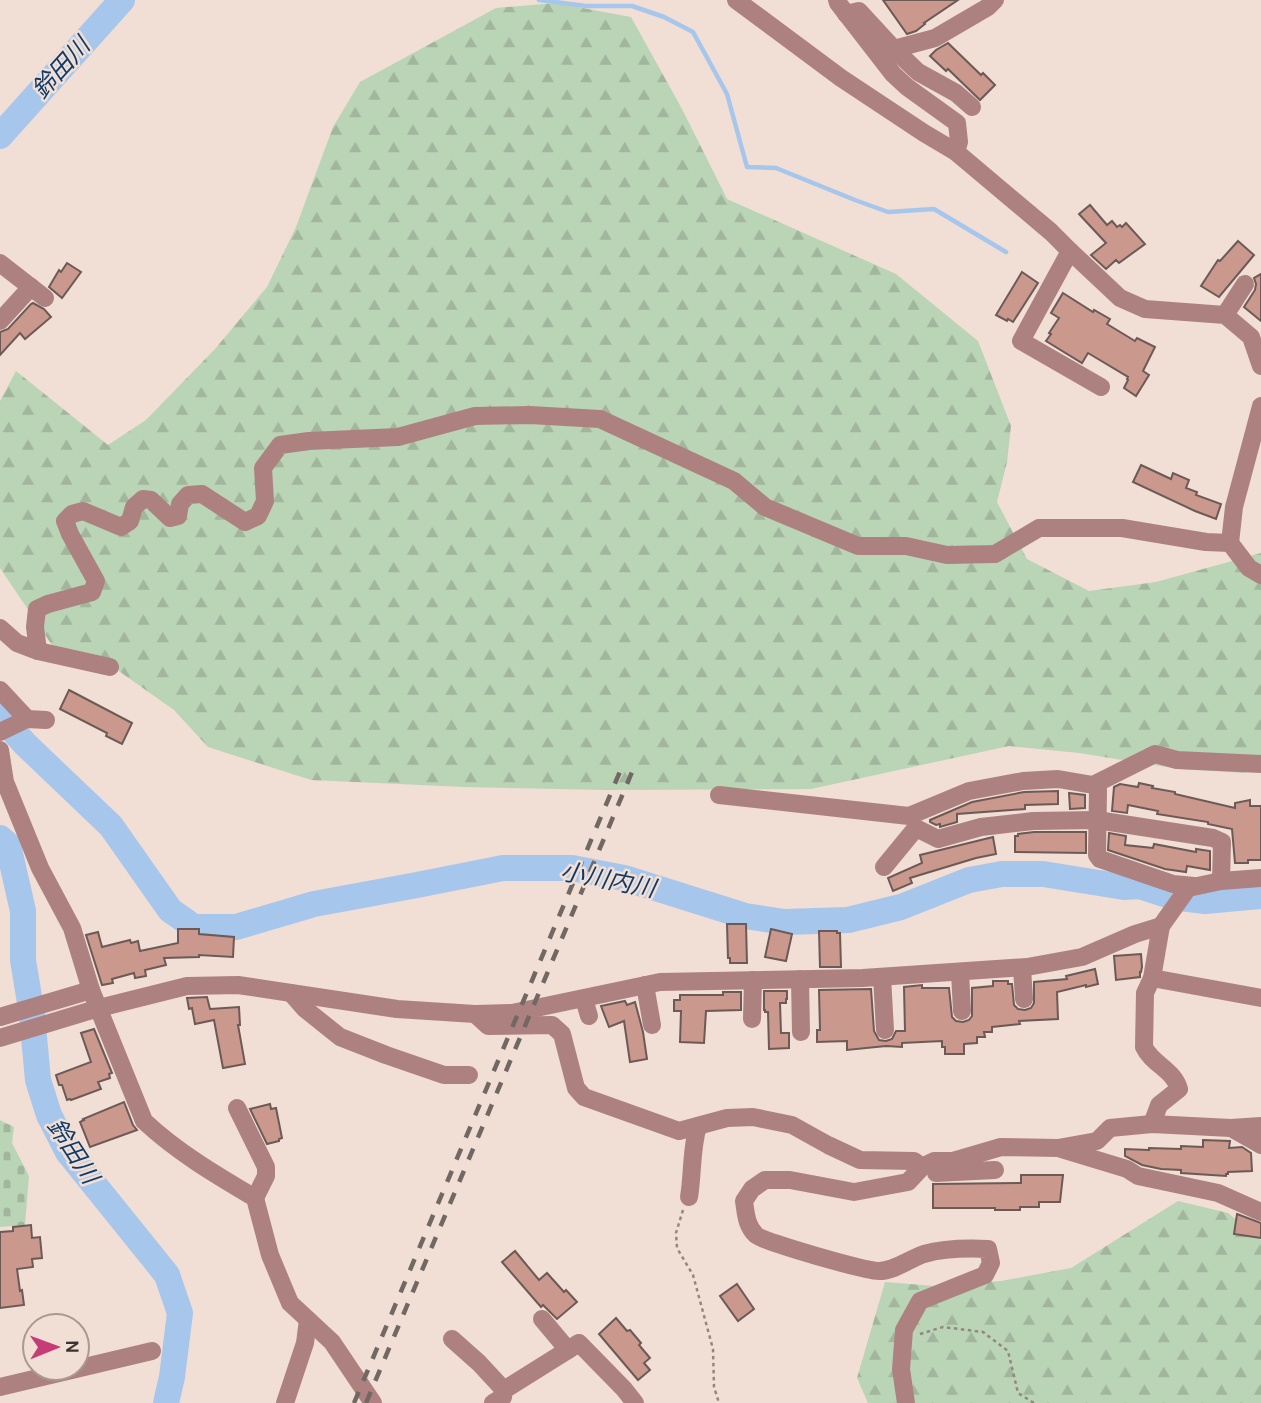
<svg xmlns="http://www.w3.org/2000/svg" width="1261" height="1403" viewBox="0 0 1261 1403" font-family="Karla,'Noto Sans JP',sans-serif">
  <defs>
    <pattern id="forest-firs" width="22" height="20" patternUnits="userSpaceOnUse" patternTransform="scale(1.75)"><rect width="22" height="20" fill="#bad4b6"/><path d="M5 1l3.5 6h-7zM16 11l3.5 6h-7z" fill="#a1b69d"/></pattern>
    <pattern id="cemetery-stones" width="16" height="16" patternUnits="userSpaceOnUse" patternTransform="scale(1.75)"><rect width="16" height="16" fill="#bad4b6"/><path d="M2 7V4a2 2 0 0 1 4 0v3zM10 15v-3a2 2 0 0 1 4 0v3z" fill="#a1b69d"/></pattern>
  </defs>
  <rect width="100%" height="100%" fill="#f1ded5"/>
  <!-- forest -->
  <g fill="url(#forest-firs)">
    <path d="M556,3L631,17L682,109L727,199L896,274L978,341L1011,426L1007,462L997,502L1027,559L1089,591L1156,582L1261,553V760L1245,773L1179,769L1079,753L1009,746L811,789L608,790L464,787L311,780L208,747L174,710L116,669L66,666L0,568V401L16,371L108,445L146,420L215,349L267,287L296,227L333,127L360,82L496,8Z"/>
    <path d="M1178,1201L1228,1213L1261,1240V1403H868L857,1378L885,1282L935,1286L1001,1281L1071,1268Z"/>
  </g>
  <!-- cemetery -->
  <path fill="url(#cemetery-stones)" d="M0,1120L14,1127L12,1143L29,1176L25,1225L0,1227Z"/>
  <g fill="none" stroke-linecap="round" stroke-linejoin="round">
    <!-- stream -->
    <path stroke="#a7c6ec" stroke-width="4.5" d="M539,0L586,6H632L664,17L693,32L727,94L747,167L776,168L855,200L888,212L934,209L1006,252"/>
    <!-- river -->
    <g stroke="#a7c6ec" stroke-width="26">
      <path d="M0,136L122,0"/>
      <path d="M0,716L25,744L111,826L170,910L194,927H236L314,904L417,885L503,868H572L624,878L745,916L784,922L848,920L901,907L969,880L1002,874H1043L1124,887L1139,886L1173,897L1205,901L1261,896"/>
      <path d="M0,838L8,845L23,911V960L32,1015L38,1080L49,1115L68,1152L167,1275L180,1313L172,1377L166,1403"/>
    </g>
  </g>
  <!-- building -->
  <g fill="#ca988d" stroke="#6c5a56" stroke-width="2">
    <path d="M883,0H958L924,23L925,24L916,31L907,34Z"/>
    <path d="M948,43L981,75L983,73L995,85L980,100L948,69L946,71L930,56L936,50Z"/>
    <path d="M1090,205L1107,225L1112,221L1117,227L1120,225L1122,227L1126,223L1145,244L1119,263L1116,260L1106,269L1091,255L1106,243L1079,214Z"/>
    <path d="M1238,241L1254,255L1219,297L1201,286L1218,260L1220,261Z"/>
    <path d="M67,263L81,272L62,298L49,287L59,270L61,272Z"/>
    <path d="M1022,272L1038,283L1013,322L1008,319L1007,321L996,315Z"/>
    <path d="M1261,274V321L1244,307L1255,290L1256,284L1254,278Z"/>
    <path d="M1063,293L1093,312L1094,310L1110,319L1107,324L1135,341L1137,338L1155,347L1143,371L1149,375L1136,396L1124,388L1128,380L1127,379L1128,377L1088,353L1082,363L1046,341L1051,334L1049,333L1059,318L1051,313Z"/>
    <path d="M33,303L44,309L51,317L25,339L20,333L0,355V332L8,329L31,304Z"/>
    <path d="M1141,465L1171,479L1173,473L1189,480L1186,488L1197,492L1196,495L1221,504L1216,519L1195,511L1133,482Z"/>
    <path d="M69,690L132,723L122,744L106,736L107,733L60,709Z"/>
    <path d="M1139,783L1153,786L1152,788L1175,792V794L1235,808V803L1250,800V806H1261V860H1248V863H1235L1232,829L1208,824V822L1157,814L1158,811L1128,805L1127,813L1112,811L1114,787L1120,784L1138,787Z"/>
    <path d="M1058,791V804L1025,805V809L957,814V822L940,827V824L936,825L930,822V820L972,802L1024,792Z"/>
    <path d="M1069,793L1085,795V808L1070,809Z"/>
    <path d="M1034,832H1086V853L1015,852V836H1018V834Z"/>
    <path d="M1109,833L1126,836L1125,845L1153,848L1154,844L1196,852V849L1210,851V870L1187,866L1186,872L1165,869L1108,850Z"/>
    <path d="M993,837L996,854L976,858L910,878L912,883L893,891L888,878L922,863L920,855Z"/>
    <path d="M727,924H746L747,963H730V958H728Z"/>
    <path d="M178,929H199V934L234,937L233,957L199,955V957L164,958L166,965L145,970L146,976L135,978L134,973L112,979L113,983L102,985L86,935L98,932L102,947L130,940L131,943L138,941L140,951L178,943Z"/>
    <path d="M771,929L792,934L786,961L765,957Z"/>
    <path d="M819,931H837V933H840L841,967H820Z"/>
    <path d="M1141,954L1142,967L1141,972H1140V977L1116,980L1114,956Z"/>
    <path d="M1095,969L1098,984L1086,987V985L1057,992L1058,1019L1019,1021L1020,1024L992,1027V1032H984L985,1037H977V1043L964,1044V1054H945V1047H942V1041L902,1043V1047L886,1046L847,1050V1041L817,1042V1030H820L819,990L871,989L874,1031L879,1040L886,1041L892,1039L896,1031H905L904,987L922,985V988H949L952,1017L956,1021L963,1022L969,1020L972,1016V988L993,986V981H1008V984H1012L1014,1005L1018,1009L1025,1010L1031,1008L1034,1003V982L1067,979L1066,976Z"/>
    <path d="M764,991H787V999H786V1003H780L781,1033H789V1048L769,1049L768,1012H765V1010H764Z"/>
    <path d="M723,992H741V1010L706,1011L704,1043L680,1042L681,1011H674V1000H680V995H723Z"/>
    <path d="M207,997L210,1009L239,1007L240,1025H238L245,1064L223,1068L214,1020L195,1024L192,1008L189,1009L187,998Z"/>
    <path d="M625,1001L627,1005L635,1002L643,1032L647,1059L630,1062L624,1021L609,1027L601,1006Z"/>
    <path d="M94,1029L112,1073L109,1074L110,1078L98,1082L101,1089L71,1100L70,1099L67,1100L62,1085H59L56,1075L91,1062L81,1033Z"/>
    <path d="M124,1102L133,1125L137,1130L90,1147L80,1122L84,1120L83,1119Z"/>
    <path d="M270,1104L271,1109L276,1108L282,1138L279,1139V1141L267,1144L250,1109Z"/>
    <path d="M1203,1140L1230,1141L1229,1148L1242,1147L1251,1153L1252,1171L1228,1172V1174H1226V1176L1181,1173V1170L1161,1169L1142,1165L1125,1156V1149L1149,1150V1148L1181,1149V1146L1203,1147Z"/>
    <path d="M1021,1175H1063L1060,1202H1039V1207H1020V1210H995V1208H933V1184L1021,1183Z"/>
    <path d="M1237,1214L1261,1223V1238L1234,1234Z"/>
    <path d="M31,1225L32,1238L40,1237L42,1258L32,1259L33,1267L17,1269L20,1291L22,1290L24,1305L0,1308V1232L13,1231V1227Z"/>
    <path d="M515,1251L539,1280L547,1273L564,1292L566,1290L577,1302L557,1319L543,1305L541,1307L502,1262Z"/>
    <path d="M737,1284L754,1309L738,1321L720,1296Z"/>
    <path d="M616,1318L627,1331L630,1330L641,1343L639,1345L650,1358L644,1363L650,1370L638,1380L599,1334Z"/>
  </g>
  <g fill="none" stroke-linecap="round" stroke-linejoin="round">
    <!-- path -->
    <g stroke="#948781" stroke-width="2.5" stroke-dasharray="3.5 3.5" stroke-linecap="butt">
      <path d="M683,1210L676,1233L677,1248L693,1275L713,1349L714,1387L719,1403"/>
      <path d="M920,1334L943,1327L983,1332L1008,1351L1018,1393L1034,1403"/>
    </g>
    <!-- minor -->
    <g stroke="#ae8181" stroke-width="18">
      <path d="M736,0L841,78L924,133L956,152L1051,232L1070,251L1120,298L1145,309L1225,315L1251,337L1261,366"/>
      <path d="M837,0L838,3L893,74L907,87L957,123L959,142L956,152"/>
      <path d="M846,14L859,11L894,49L935,38L988,7L995,0"/>
      <path d="M894,49L918,72L956,93L972,107"/>
      <path d="M1070,251L1021,341L1101,387"/>
      <path d="M0,263L45,298"/>
      <path d="M1225,315L1245,284"/>
      <path d="M0,321L31,287"/>
      <path d="M1261,406L1234,507L1230,543L1249,568L1261,575"/>
      <path d="M0,628L17,643L38,651L35,627L37,609L48,604L92,592L96,581L70,534L65,521L72,514L83,511L121,527L130,521L134,507L143,499L151,500L170,518L178,516L180,504L188,495L202,494L245,522L258,516L265,501L263,468L280,445L309,441L398,437L475,416L530,415L600,419L734,481L765,507L858,546H906L947,555L995,554L1039,528H1122L1206,542L1230,543"/>
      <path d="M38,651L110,667"/>
      <path d="M0,690L27,719"/>
      <path d="M0,732L27,719L46,720"/>
      <path d="M0,750L5,782L40,868L72,928L91,990L144,1121C177,1152 216,1175 255,1198L270,1255L290,1303L332,1342L373,1403"/>
      <path d="M1093,785L1155,754L1177,760L1261,764"/>
      <path d="M719,795L909,816L969,791L1023,781L1058,779L1093,785L1098,790L1097,855L1100,859L1173,884L1194,886"/>
      <path d="M884,867L916,828L938,839L981,827L1033,821L1097,820L1213,838L1222,842L1221,881"/>
      <path d="M1022,968L1024,999"/>
      <path d="M960,972L962,1011"/>
      <path d="M882,977L885,1030"/>
      <path d="M1152,978L1261,998"/>
      <path d="M800,979L801,1032"/>
      <path d="M645,985L652,1025"/>
      <path d="M291,993L305,1009L340,1037L386,1055L444,1075H469"/>
      <path d="M584,999L589,1016"/>
      <path d="M475,1014L488,1026L552,1025L562,1034L576,1088L584,1097L679,1131L727,1118L753,1117L792,1125L828,1145L860,1160L914,1161L922,1167"/>
      <path d="M0,1017L91,990"/>
      <path d="M752,1019L753,980"/>
      <path d="M0,1038L99,1008L187,986L238,985L397,1009L475,1014L512,1013L660,982L863,978L1027,967L1082,957L1135,934L1161,926L1188,888L1221,881L1261,878"/>
      <path d="M237,1108L266,1167V1176L255,1198"/>
      <path d="M1152,1124L1159,1105L1179,1089C1174,1070 1152,1064 1144,1047L1145,993L1152,978L1161,926"/>
      <path d="M1231,1128L1261,1126"/>
      <path d="M1061,1149L1127,1169L1138,1176L1218,1193L1261,1212"/>
      <path d="M936,1173L995,1170"/>
      <path d="M689,1197C693,1173 691,1149 698,1126"/>
      <path d="M542,1319L568,1350"/>
      <path d="M452,1339L479,1363L504,1390"/>
      <path d="M0,1387L152,1351"/>
      <path d="M285,1403L305,1343L308,1320"/>
      <path d="M493,1403L503,1397L504,1390L579,1343L624,1389L635,1403"/>
      <path d="M906,1403L901,1369L904,1330L920,1301L985,1275L991,1263L988,1249C966,1248 945,1248 924,1254C909,1259 895,1271 879,1271C866,1271 763,1242 756,1235C746,1225 746,1214 744,1201L752,1189L765,1180H790L854,1192L908,1182L922,1167L934,1161H953L1001,1147L1058,1148L1097,1141L1110,1128L1152,1124L1231,1128L1261,1145"/>
    </g>
    <!-- rail -->
    <g stroke="#726863" stroke-width="4.5" stroke-dasharray="12 12" stroke-linecap="butt">
      <path d="M354,1403L624,762"/>
      <path d="M366,1403L635,765"/>
    </g>
  </g>
  <g text-anchor="middle" stroke-width="5" stroke-linejoin="round" paint-order="stroke">
    <!-- water labels -->
    <g font-size="24" font-style="italic" fill="#0f3b69" stroke="#f1ded5">
      <text transform="translate(61 68) rotate(-48)" y="8">鈴田川</text>
      <text transform="translate(608 880) rotate(11)" y="8">小川内川</text>
      <text transform="translate(73 1151) rotate(57)" y="8">鈴田川</text>
    </g>
  </g>
  <!-- north arrow -->
  <g transform="translate(56 1347) rotate(89)"><circle r="33" fill="#f1ded5" stroke="#a89a93" stroke-width="2"/>
  <path d="M0-5L12 26L0 18L-12 26Z" fill="#c53c77"/>
  <text y="-10" font-size="19" font-weight="bold" text-anchor="middle" fill="#3a3330">N</text>
  </g>
</svg>
